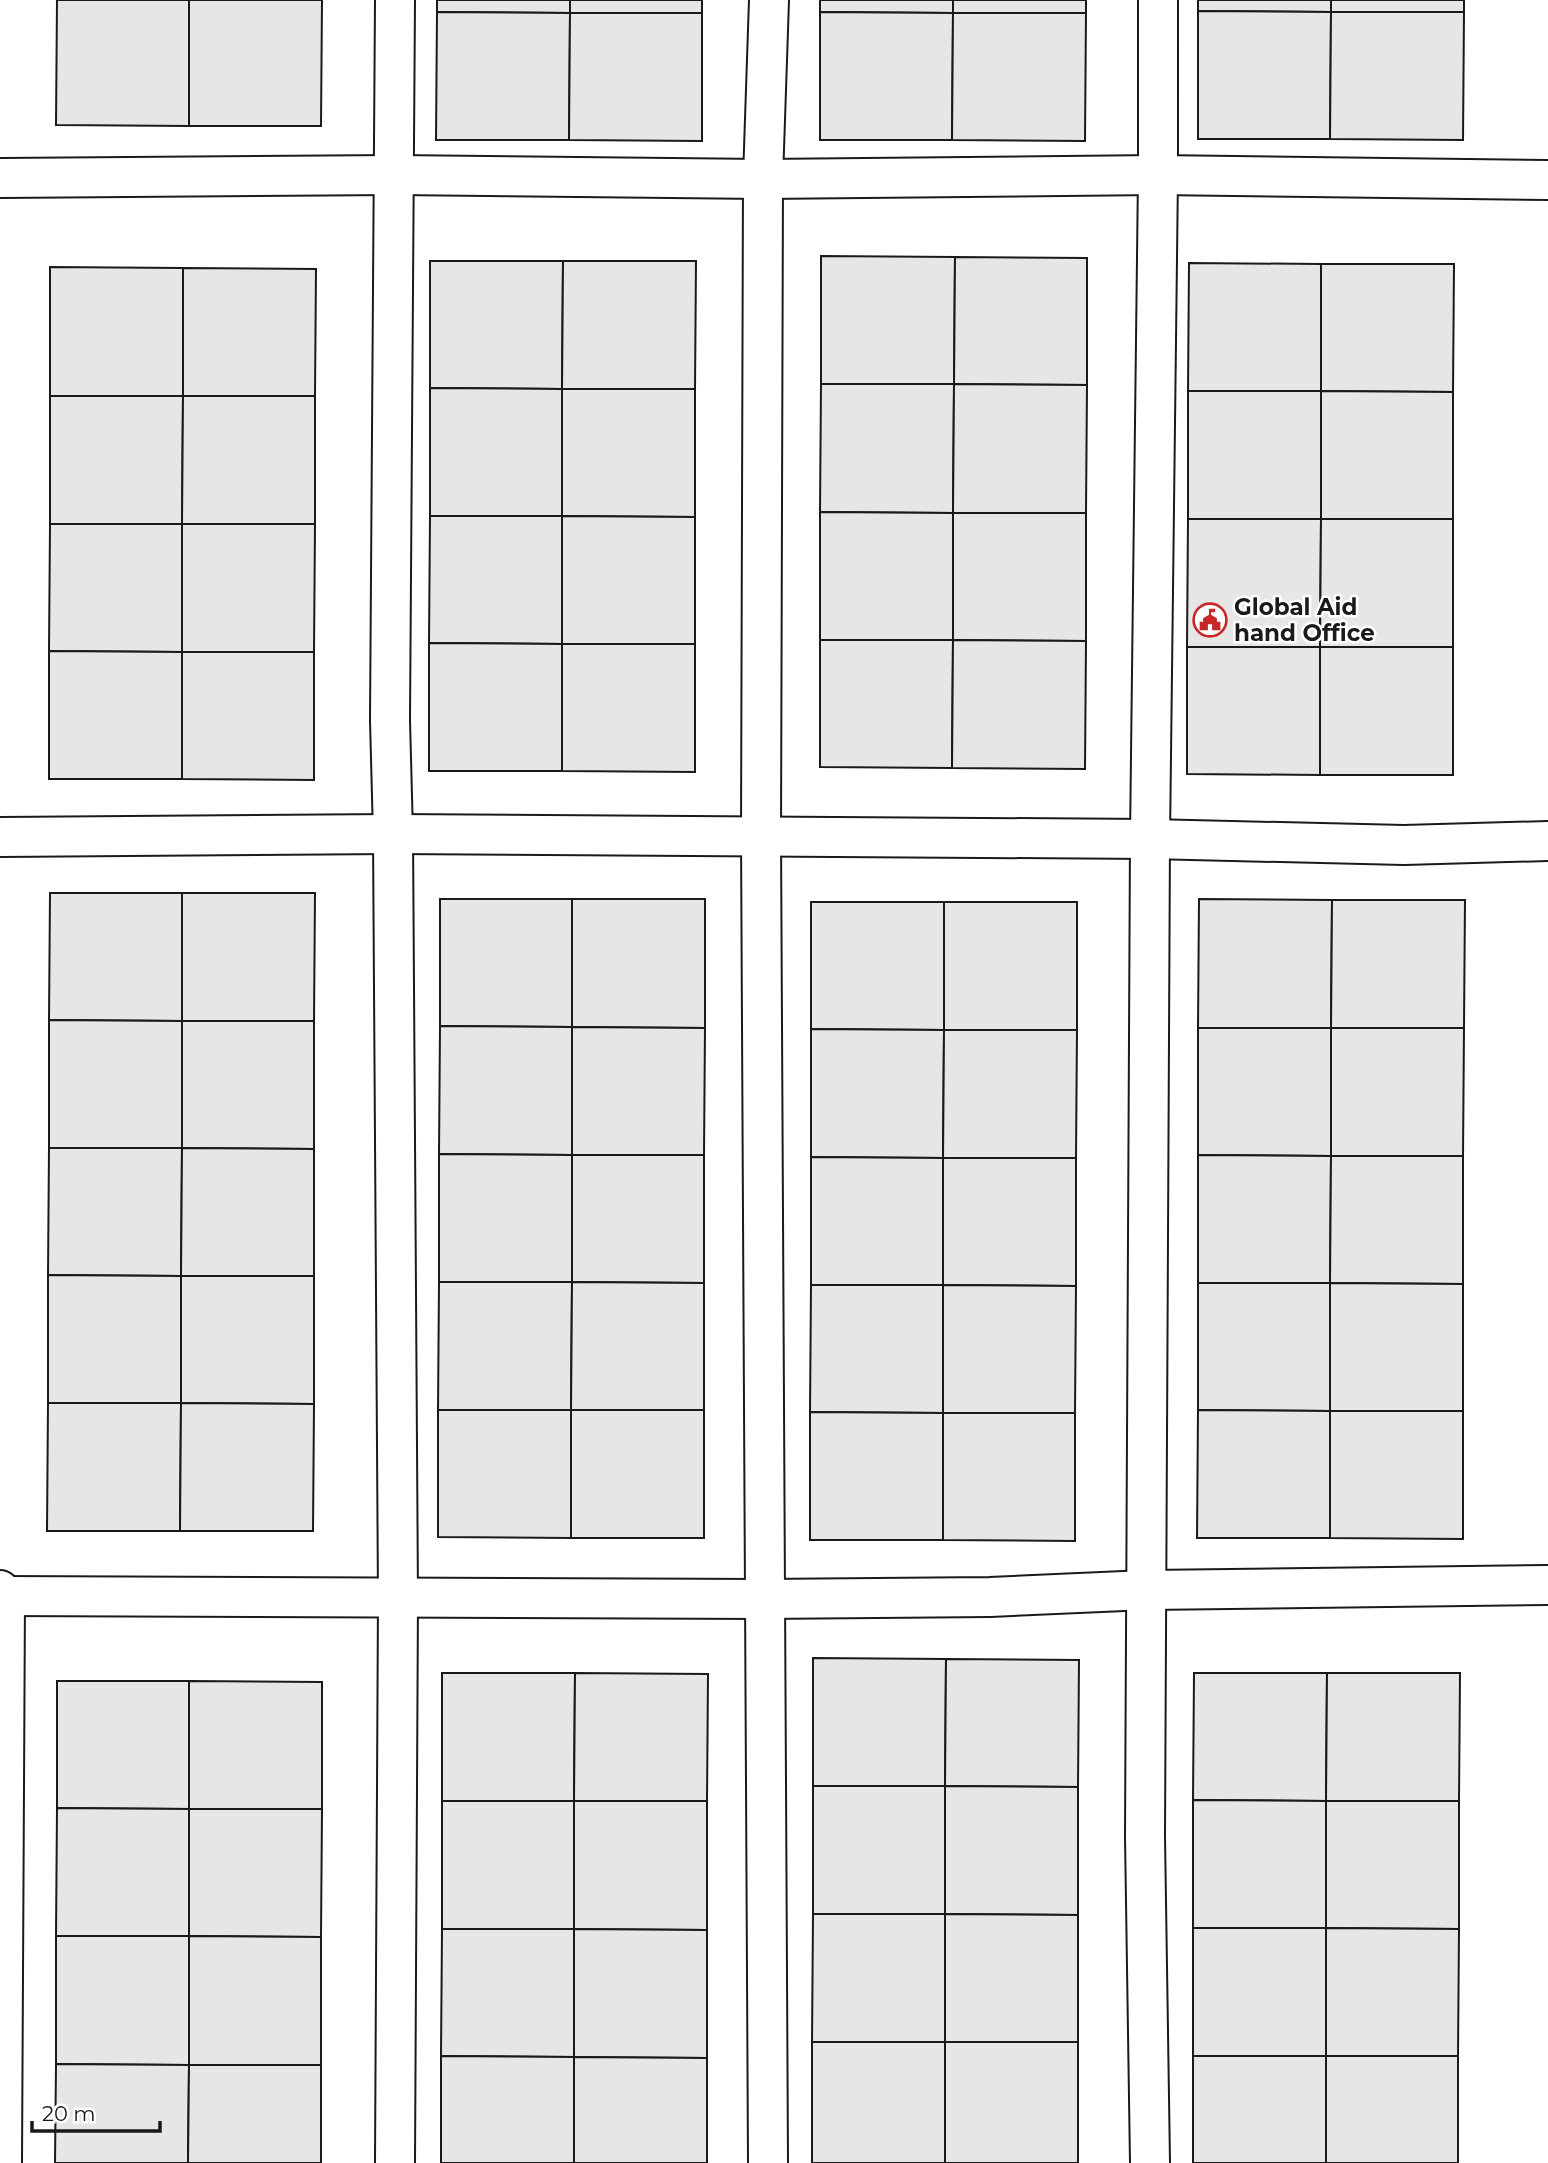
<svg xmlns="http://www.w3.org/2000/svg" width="1548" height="2163" viewBox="0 0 1548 2163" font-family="Montserrat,sans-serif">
  <rect width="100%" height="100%" fill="#fff"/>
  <!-- building -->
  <g fill="#e6e6e6" stroke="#1a1a1a" stroke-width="2">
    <path d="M57,0H189V126L56,125Z"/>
    <path d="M189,0H322L321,126H189Z"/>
    <path d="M437,0H570V13L437,12Z"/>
    <rect x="570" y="0" width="132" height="13"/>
    <path d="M820,0H953V13L820,12Z"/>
    <rect x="953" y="0" width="133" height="13"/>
    <path d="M1198,0H1331V12L1198,11Z"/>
    <rect x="1331" y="0" width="133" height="12"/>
    <path d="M1198,11L1331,12L1330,139H1198Z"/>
    <path d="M437,12L570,13L569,140H436Z"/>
    <path d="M820,12L953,13L952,140H820Z"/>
    <path d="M1331,12H1464L1463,140L1330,139Z"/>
    <path d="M570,13H702V141L569,140Z"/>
    <path d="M953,13H1086L1085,141L952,140Z"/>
    <path d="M821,256L955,257L954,384H821Z"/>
    <path d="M955,257L1087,258V385L954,384Z"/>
    <path d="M430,261H563L562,389L430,388Z"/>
    <path d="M563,261H696L695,389H562Z"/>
    <path d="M1189,263L1321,264V391H1188Z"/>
    <path d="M1321,264H1454L1453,392L1321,391Z"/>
    <path d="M50,267L183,268V396H50Z"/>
    <path d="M183,268L316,269L315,396H183Z"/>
    <path d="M821,384H954L953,513L820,512Z"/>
    <path d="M954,384L1087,385L1086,513H953Z"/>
    <path d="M430,388L562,389V516H430Z"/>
    <path d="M562,389H695V517L562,516Z"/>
    <rect x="1188" y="391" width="133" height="128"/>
    <path d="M1321,391L1453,392V519H1321Z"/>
    <path d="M50,396H183L182,524H50Z"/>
    <path d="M183,396H315V524H182Z"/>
    <path d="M820,512L953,513V640H820Z"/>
    <path d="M953,513H1086V641L953,640Z"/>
    <path d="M430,516H562V644L429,643Z"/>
    <path d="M562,516L695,517V644H562Z"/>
    <path d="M1188,519H1321L1320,647H1187Z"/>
    <path d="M1321,519H1453V647H1320Z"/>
    <path d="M50,524H182V652L49,651Z"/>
    <path d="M182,524H315L314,652H182Z"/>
    <path d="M820,640H953L952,768L820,767Z"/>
    <path d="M953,640L1086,641L1085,769L952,768Z"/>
    <path d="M429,643L562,644V771H429Z"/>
    <path d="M562,644H695V772L562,771Z"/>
    <path d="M1187,647H1320V775L1187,774Z"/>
    <rect x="1320" y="647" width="133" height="128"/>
    <path d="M49,651L182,652V779H49Z"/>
    <path d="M182,652H314V780L182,779Z"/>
    <path d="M50,893H182V1021L49,1020Z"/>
    <path d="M182,893H315L314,1021H182Z"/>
    <path d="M440,899H572V1027L440,1026Z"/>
    <path d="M572,899H705V1028L572,1027Z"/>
    <path d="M1199,899L1332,900L1331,1028H1198Z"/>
    <path d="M1332,900H1465L1464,1028H1331Z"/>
    <path d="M811,902H944V1030L811,1029Z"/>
    <rect x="944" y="902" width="133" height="128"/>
    <path d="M49,1020L182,1021V1148H49Z"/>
    <path d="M182,1021H314V1149L182,1148Z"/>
    <path d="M440,1026L572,1027V1155L439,1154Z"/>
    <path d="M572,1027L705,1028L704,1155H572Z"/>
    <path d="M1198,1028H1331V1156L1198,1155Z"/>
    <path d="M1331,1028H1464L1463,1156H1331Z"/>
    <path d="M811,1029L944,1030L943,1158L811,1157Z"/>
    <path d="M944,1030H1077L1076,1158H943Z"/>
    <path d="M49,1148H182L181,1276L48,1275Z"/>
    <path d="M182,1148L314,1149V1276H181Z"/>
    <path d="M439,1154L572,1155V1282H439Z"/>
    <path d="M572,1155H704V1283L572,1282Z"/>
    <path d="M1198,1155L1331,1156L1330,1283H1198Z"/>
    <path d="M1331,1156H1463V1284L1330,1283Z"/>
    <path d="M811,1157L943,1158V1285H811Z"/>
    <path d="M943,1158H1076V1286L943,1285Z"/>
    <path d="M48,1275L181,1276V1403H48Z"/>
    <path d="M181,1276H314V1404L181,1403Z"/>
    <path d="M439,1282H572L571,1410H438Z"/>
    <path d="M572,1282L704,1283V1410H571Z"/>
    <path d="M1198,1283H1330V1411L1198,1410Z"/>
    <path d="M1330,1283L1463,1284V1411H1330Z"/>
    <path d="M811,1285H943V1413L810,1412Z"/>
    <path d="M943,1285L1076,1286L1075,1413H943Z"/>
    <path d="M48,1403H181L180,1531H47Z"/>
    <path d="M181,1403L314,1404L313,1531H180Z"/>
    <path d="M438,1410H571V1538L438,1537Z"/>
    <rect x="571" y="1410" width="133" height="128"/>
    <path d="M1198,1410L1330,1411V1538H1197Z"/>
    <path d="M1330,1411H1463V1539L1330,1538Z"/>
    <path d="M810,1412L943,1413V1540H810Z"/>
    <path d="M943,1413H1075V1541L943,1540Z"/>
    <path d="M813,1658L946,1659L945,1786H813Z"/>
    <path d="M946,1659L1079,1660L1078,1787L945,1786Z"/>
    <path d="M442,1673H575L574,1801H442Z"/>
    <path d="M575,1673L708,1674L707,1801H574Z"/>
    <path d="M1194,1673H1327L1326,1801L1193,1800Z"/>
    <path d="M1327,1673H1460L1459,1801H1326Z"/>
    <path d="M57,1681H189V1809L57,1808Z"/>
    <path d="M189,1681L322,1682V1809H189Z"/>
    <rect x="813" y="1786" width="132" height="128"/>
    <path d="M945,1786L1078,1787V1915L945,1914Z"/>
    <path d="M1193,1800L1326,1801V1928H1193Z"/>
    <rect x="442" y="1801" width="132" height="128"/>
    <path d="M574,1801H707V1930L574,1929Z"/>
    <path d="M1326,1801H1459V1929L1326,1928Z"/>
    <path d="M57,1808L189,1809V1936H56Z"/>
    <path d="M189,1809H322L321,1937L189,1936Z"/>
    <path d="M813,1914H945V2042H812Z"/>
    <path d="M945,1914L1078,1915V2042H945Z"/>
    <rect x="1193" y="1928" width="133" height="128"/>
    <path d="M1326,1928L1459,1929L1458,2056H1326Z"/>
    <path d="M442,1929H574V2057L441,2056Z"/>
    <path d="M574,1929L707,1930V2058L574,2057Z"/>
    <path d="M56,1936H189V2065L56,2064Z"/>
    <path d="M189,1936L321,1937V2065H189Z"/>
    <rect x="812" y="2042" width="133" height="121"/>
    <rect x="945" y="2042" width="133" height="121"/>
    <path d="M441,2056L574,2057V2163H441Z"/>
    <rect x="1193" y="2056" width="133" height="107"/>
    <rect x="1326" y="2056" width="132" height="107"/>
    <path d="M574,2057L707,2058V2163H574Z"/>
    <path d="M56,2064L189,2065L188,2163H55Z"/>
    <path d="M189,2065H321V2163H188Z"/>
  </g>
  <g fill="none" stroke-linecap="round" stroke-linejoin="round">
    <defs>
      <g id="minor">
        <path d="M0,178L395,175L763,179L1158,175L1548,180"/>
        <path d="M0,837L393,834L1150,839L1404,845L1548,841"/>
        <path d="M0,1590L5,1597L2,2163"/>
        <path d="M0,1596L763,1599L990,1597L1147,1590L1548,1585"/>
        <path d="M395,2163L398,1599L393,834L390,720L395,0"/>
        <path d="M768,2163L761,836L763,179L769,0"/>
        <path d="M1150,2163L1145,1836L1150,839L1158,175V0"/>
      </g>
    </defs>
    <!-- minor casing -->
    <use href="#minor" stroke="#1a1a1a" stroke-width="42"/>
    <!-- minor -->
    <use href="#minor" stroke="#fff" stroke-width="38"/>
  </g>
  <!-- icons -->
  <defs>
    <symbol id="civic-ring" viewBox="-11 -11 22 22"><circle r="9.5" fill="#fff" stroke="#c62828" stroke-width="1.5"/><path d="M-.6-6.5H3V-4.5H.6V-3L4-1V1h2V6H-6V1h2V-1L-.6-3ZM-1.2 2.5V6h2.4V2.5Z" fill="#c62828"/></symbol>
  </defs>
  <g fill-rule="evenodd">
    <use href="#civic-ring" x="1191" y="601" width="38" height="38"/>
  </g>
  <g text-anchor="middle" stroke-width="5" stroke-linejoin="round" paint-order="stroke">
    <!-- poi labels -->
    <g font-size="23" font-weight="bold" fill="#1a1a1a" stroke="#fff" text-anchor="start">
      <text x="1234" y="615">Global Aid<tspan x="1234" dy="26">hand Office</tspan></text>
    </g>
  </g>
  <!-- scale -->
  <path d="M32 2121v10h128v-10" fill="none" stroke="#1a1a1a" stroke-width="3.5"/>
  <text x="42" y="2121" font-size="21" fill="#1a1a1a" stroke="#ffffff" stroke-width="5" paint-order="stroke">20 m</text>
</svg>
